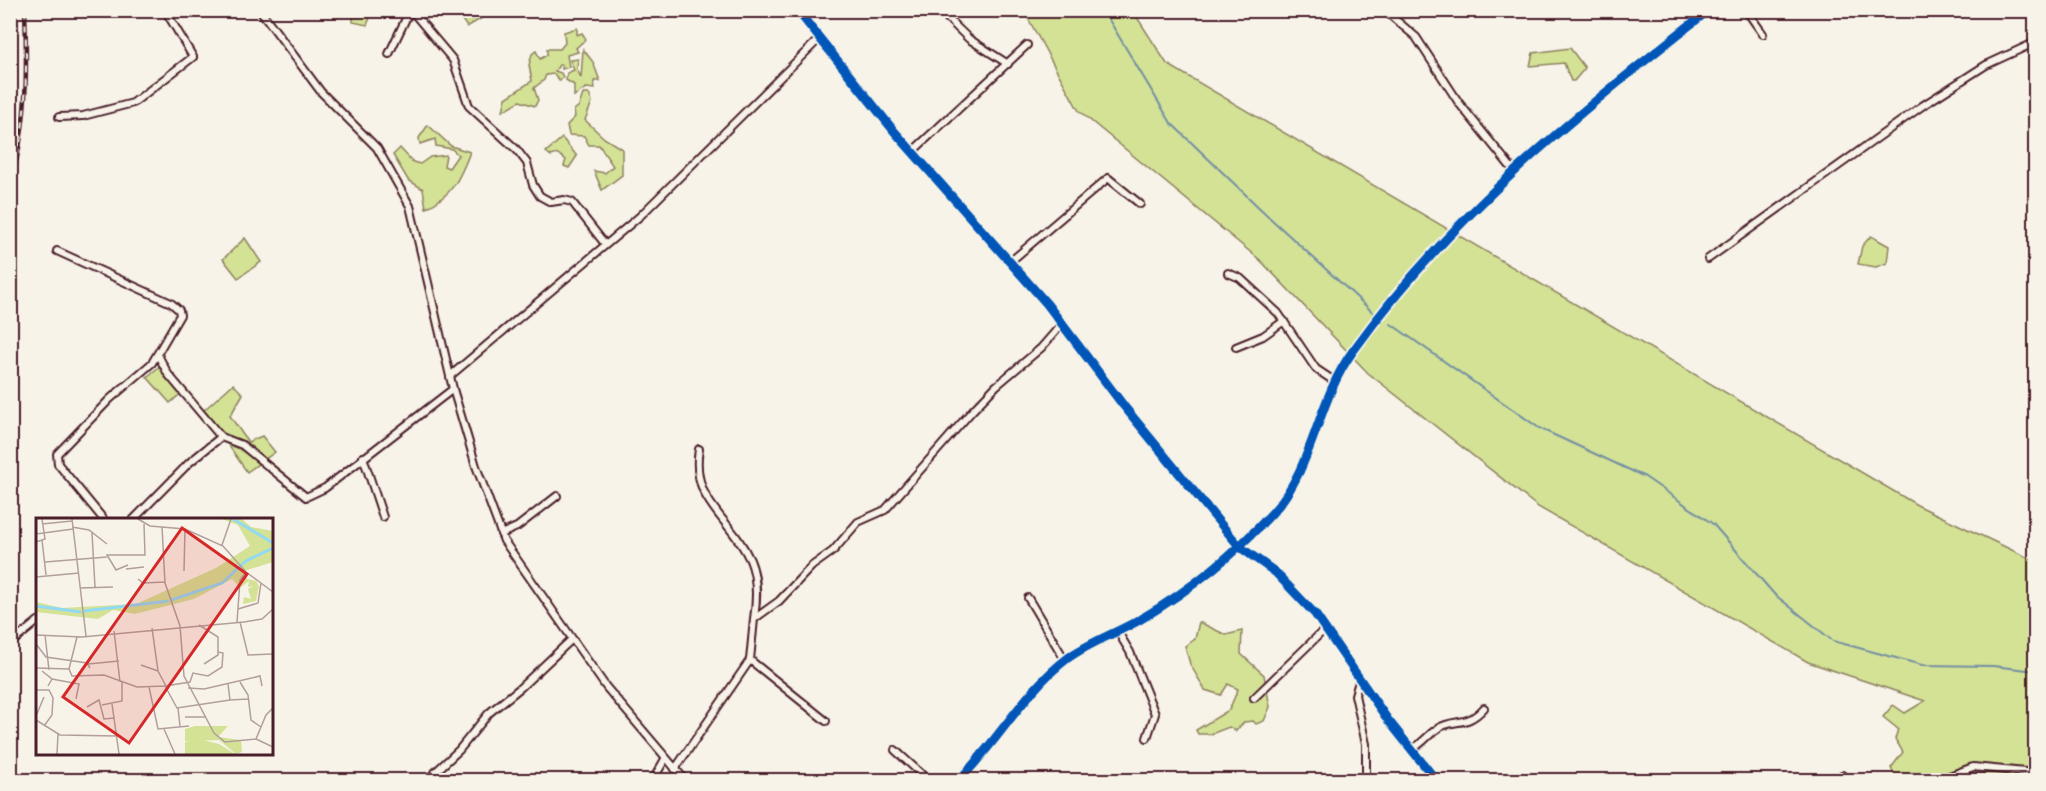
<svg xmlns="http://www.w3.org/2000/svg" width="2046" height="791" viewBox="0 0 2046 791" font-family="'Comic Neue',sans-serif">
  <rect width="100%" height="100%" fill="#f7f3e8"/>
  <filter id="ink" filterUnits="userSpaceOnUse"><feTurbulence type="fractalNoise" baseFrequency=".0167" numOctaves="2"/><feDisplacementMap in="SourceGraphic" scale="12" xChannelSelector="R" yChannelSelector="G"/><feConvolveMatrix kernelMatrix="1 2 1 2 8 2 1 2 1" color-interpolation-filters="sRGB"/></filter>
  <g filter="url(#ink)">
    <!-- green -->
    <g fill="#d3e295" stroke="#8e8060" stroke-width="1.5">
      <path d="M361,11H373L367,25L353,22V15L358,17Z"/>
      <path d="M469,11H483L479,14L482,18L467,27L460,17L463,12Z"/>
      <path d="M1024,11H1133L1167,64L1917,505L2035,561V780H1897L1891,768L1903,752L1895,739L1898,729L1883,717L1893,705L1905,713L1925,701L1808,662L1538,507L1368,373L1260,260L1079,111Z"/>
      <path d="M577,28V35L582,33L586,39L576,48L578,52L567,55L569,67L562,69V65H559L555,71L561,73L563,77L560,81L554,74L546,75L544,80L534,88L538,100L535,106L520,101L503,111L506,98L532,81L529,65L532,54L536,51L540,59L547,55V49H560L565,43L564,32Z"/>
      <path d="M1570,48L1585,68L1574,81H1571L1564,63L1530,66L1533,53Z"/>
      <path d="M583,49L593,62L600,81H594L595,89L586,88L574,96V85L566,80L567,73L574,70L570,60L578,59L577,69L581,78Z"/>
      <path d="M583,94H589L592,102L585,120L604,138L622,149V175L602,190L594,171L605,173L613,166L599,145H589L584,136L569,135L567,125L575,117L574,110L579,106Z"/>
      <path d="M428,125L451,146L470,152C460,178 453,195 426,208L423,189L408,180L393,155L400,148L413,162L420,164L430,157L446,155L444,166L449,168L458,155L452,149L436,146L435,139L420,144L419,138Z"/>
      <path d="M562,138L577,156L569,168L564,166L566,160L558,154L551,156L546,152Z"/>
      <path d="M1871,236L1889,246L1887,263L1876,267L1858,264L1862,246Z"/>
      <path d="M245,238L261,262L238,278L223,259Z"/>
      <path d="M161,365L184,391L170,403L147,377Z"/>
      <path d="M233,384L243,394L230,416L248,442L262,436L275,452L247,472L204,410Z"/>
      <path d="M1199,622L1226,635L1242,631L1241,654L1264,675L1270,707L1264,721L1256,724L1253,721L1244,722L1236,731L1229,727L1211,734H1198L1196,730L1229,710L1238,689L1228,684L1221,695L1205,690L1190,664L1185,646L1195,639Z"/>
    </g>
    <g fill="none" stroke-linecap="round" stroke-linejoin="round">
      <!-- stream -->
      <g stroke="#758fa3" stroke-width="2">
        <path d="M1103,10L1171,123L1270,218L1377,316"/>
        <path d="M1391,324L1539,428L1645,477L1713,524L1774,594L1833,641L1922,665L1993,666L2036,671"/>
      </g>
      <defs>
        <g id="street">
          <path d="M260,10L321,92L377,148L410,206L453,389L476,466L504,541L606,687L685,780"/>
          <path d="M411,10L453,60L469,106L517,150L527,163L533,185L540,196L551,202L564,200L572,202L605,244"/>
          <path d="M797,10L894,131L1047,304L1123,405L1219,522L1240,547L1275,572L1315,614L1388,720L1436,780"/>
          <path d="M939,10L969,39L1008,64"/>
          <path d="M1384,10L1416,37L1459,103L1514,171"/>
          <path d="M1746,10L1763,34"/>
          <path d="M389,54L410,10"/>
          <path d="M59,117L83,116L133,103L193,57L165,10"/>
          <path d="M913,151L1027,45"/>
          <path d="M57,251L171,303L179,310L180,315L152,363L110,399L57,454L58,464L104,520"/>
          <path d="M1708,259L1922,106L1986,65L2036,42"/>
          <path d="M1011,261L1108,178L1140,204"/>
          <path d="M1228,273L1240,278L1278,313L1316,369L1334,381"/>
          <path d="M1236,347L1263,336L1284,321"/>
          <path d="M158,355L168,374L221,437L242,445L306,497L325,488L453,389"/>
          <path d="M450,376L640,216L820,38"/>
          <path d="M699,449C690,503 731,517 750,560C758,579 757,599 754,619"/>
          <path d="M363,457L383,517"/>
          <path d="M133,520L190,462L221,437"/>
          <path d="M501,534L517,527L557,496"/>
          <path d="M1028,598L1065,660"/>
          <path d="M1118,632L1130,652L1155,714L1147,738"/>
          <path d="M10,644L38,621"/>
          <path d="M750,660L826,721"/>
          <path d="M1360,678L1355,695L1366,744V780"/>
          <path d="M1254,698L1326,628"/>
          <path d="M895,750L928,780"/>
          <path d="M1411,750C1422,744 1428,735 1437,729C1455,717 1465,729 1484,708"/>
          <path d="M675,769L750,660L754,619L779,601L812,566L833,551L858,522L885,510L972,411L996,386L1041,348L1062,324"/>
          <path d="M427,780L459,750L489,713L520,688L571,640"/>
          <path d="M653,780L665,759"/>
          <path d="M959,780C998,742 1024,691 1068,658C1090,642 1117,633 1141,619C1190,590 1235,554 1273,512C1314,467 1317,400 1353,351C1451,215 1577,113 1709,10"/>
          <path d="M1842,780V775"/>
          <path d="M1939,780L1973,767L2036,773"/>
        </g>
      </defs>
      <!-- street casing -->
      <use href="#street" stroke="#4a1f2b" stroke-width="10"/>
      <!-- street -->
      <use href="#street" stroke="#f7f3e8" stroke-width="6"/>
      <defs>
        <path id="rail" d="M10,183C28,128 27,68 25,10"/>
      </defs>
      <!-- rail casing -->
      <use href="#rail" stroke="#4a1f2b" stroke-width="4.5"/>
      <!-- rail -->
      <use href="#rail" stroke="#f7f3e8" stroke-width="2" stroke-dasharray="7" stroke-linecap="butt"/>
      <defs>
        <g id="cycleway">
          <path d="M797,10L894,131L1047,304L1123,405L1219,522L1240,547L1275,572L1315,614L1388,720L1436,780"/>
          <path d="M959,780C998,742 1024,691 1068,658C1090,642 1117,633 1141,619C1190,590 1235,554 1273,512C1314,467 1317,400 1353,351C1451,215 1577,113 1709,10"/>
        </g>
      </defs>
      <!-- cycleway casing -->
      <use href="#cycleway" stroke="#f7f3e8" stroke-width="13"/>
      <!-- cycleway -->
      <use href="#cycleway" stroke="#0057b8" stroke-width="9"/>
    </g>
  </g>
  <!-- overview -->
  <g transform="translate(36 518)">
    <rect width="237" height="237" fill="#f7f3e8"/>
    <path d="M186,1H206L215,9L237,13V44L208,53L211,61L220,63L223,68L220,83L207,86L208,79L215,81L212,71L217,68L212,69L213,63L204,70L196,61L158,81L99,96L77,92L62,101L0,94V84L26,90L100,86L180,50L214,28L202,7ZM159,208H192L182,219L205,222L206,234L200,236L183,222L149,223V211ZM162,221L183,226L199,236H149V224Z" fill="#d3e295"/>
    <path fill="none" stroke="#92d9f3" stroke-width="3" d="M197,1L237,25M135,82L186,65L210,43L237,30M0,88L45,94M48,93L133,83"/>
    <path fill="none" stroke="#b29e9c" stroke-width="1.5" d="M36,1L50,118M102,1L114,8L149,11L187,28L210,54L237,74M6,6L36,3M36,9L53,12L71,26M126,9L129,65L144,108L148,158L178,215L189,224L220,221L230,197L237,190M56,15L59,69M0,16L37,11M6,22L10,57M0,24L9,21L6,1M186,27L195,1M9,44L71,39M92,47L80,52L71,37H109L108,6M90,51L108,49M148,53L149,11M0,59L43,55M102,61L107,65L129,64M44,70L77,69M202,91L222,85L225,65M201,104L204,62L210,54M204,104L212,137L237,136M163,107L182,119V137L168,146M116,110L122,153L130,168M78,113L84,164M0,117L46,119L208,104L226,101L237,91M9,117L13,152M0,126L10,139L51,145L54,150M52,146L83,143M105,147L122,153M0,150L33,151L36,158L68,157L101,169L129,168L154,164L157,155L172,158L186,149L187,135L182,134M33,151L41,119M6,153L16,161L12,168M16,161L43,166L40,181M204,164L212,177L215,202L225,209M192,166L194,182L212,181M129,168L141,190L194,182M113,169L122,211L153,208M152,170L168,171L224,158L226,168M0,172H13L17,180L16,197L8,208M76,186L83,236M66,187L86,183V164M51,189L63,182L68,201L78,200M142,190L144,208M0,198L8,179M149,199H169M0,202L24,217L81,218M128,211L139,236M220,221L237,229M21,236L22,216"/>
    <path fill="#d62828" fill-opacity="0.15" stroke="#d62828" stroke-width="3" d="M146,10L211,56L93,225L27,179Z"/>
    <rect width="237" height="237" fill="none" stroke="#4a1f2b" stroke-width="3"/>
  </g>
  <!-- margin -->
  <rect width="2046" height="791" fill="none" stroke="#f7f3e8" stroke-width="36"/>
  <rect x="18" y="18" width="2010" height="755" fill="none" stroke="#4a1f2b" stroke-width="2" filter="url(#ink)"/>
</svg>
